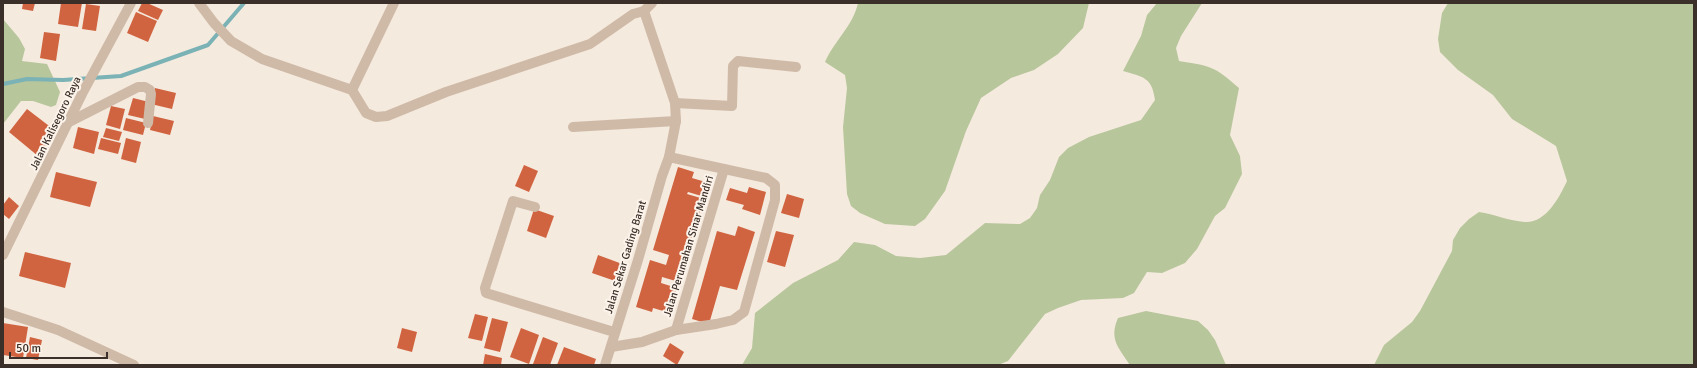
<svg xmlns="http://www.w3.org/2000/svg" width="1697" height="368" viewBox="0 0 1697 368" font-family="Signika,sans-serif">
  <rect width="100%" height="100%" fill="#f5eade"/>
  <!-- green -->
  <g fill="#b8c69c">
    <path d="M858,3H1089L1083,28L1058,54L1034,70L1011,78L981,98L966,131L945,191L925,219L915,226L885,224L860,213L851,206L847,194L843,127L847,88L845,75L825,62C834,41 853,26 858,3Z"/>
    <path d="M1157,3H1202L1181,36L1176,48L1179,61C1211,66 1214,66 1239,88L1230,135L1240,156L1242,174L1225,208L1215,216L1197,249L1185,263L1162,273L1147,272L1134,293L1123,298L1081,300L1058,308L1045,314L1008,361L998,365H742L752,348L755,313L793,283L838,260L854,242L875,245L896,256L920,258L946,255L985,223L1020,224L1030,218L1037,208L1040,195L1050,180L1059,157L1068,148L1089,137L1141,120L1155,100C1152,77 1143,77 1123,71L1141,36L1147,15Z"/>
    <path d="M1448,3H1694V365H1374L1384,345L1412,322L1420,311L1452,251L1453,240L1460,228L1469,219L1479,212C1494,214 1509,221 1525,222C1546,223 1559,198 1567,181L1556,146L1512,119L1493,95L1458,70L1440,52L1438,39L1442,13Z"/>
    <path d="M3,19L19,38L25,49L22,61L47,64L60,92L56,105L51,107L33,101H21L3,124Z"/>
    <path d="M1146,311L1198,321L1208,330L1215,340L1226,365H1130C1118,347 1109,339 1118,318Z"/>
  </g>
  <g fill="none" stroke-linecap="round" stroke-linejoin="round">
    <!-- stream -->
    <path stroke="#7ab2b5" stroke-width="4" d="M3,84L27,79L63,80L121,76L208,45L244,3"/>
  </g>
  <!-- building -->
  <g fill="#d16440">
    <path d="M23,3H35L33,11L22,9Z"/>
    <path d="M61,3H82L78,27L58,24Z"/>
    <path d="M142,3H147L163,10L158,20L138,11Z"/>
    <path d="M86,4L100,6L96,31L82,29Z"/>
    <path d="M136,12L157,21L148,42L127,33Z"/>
    <path d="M44,32L60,34L56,61L40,58Z"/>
    <path d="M155,88L176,93L172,109L151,104Z"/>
    <path d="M133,98L149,102L145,119L128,115Z"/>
    <path d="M111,106L125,109L120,129L106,125Z"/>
    <path d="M27,109L57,132L38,156L9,132Z"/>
    <path d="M153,116L174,121L170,135L150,130Z"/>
    <path d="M126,118L146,123L143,135L123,130Z"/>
    <path d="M78,127L99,132L94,154L73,148Z"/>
    <path d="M106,128L122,132L119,141L103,137Z"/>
    <path d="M101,138L121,143L118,154L98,149Z"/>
    <path d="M126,138L141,142L136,163L121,159Z"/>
    <path d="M524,165L538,171L529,192L515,186Z"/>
    <path d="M678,167L694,172L692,178L709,183L705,197L688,192L687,194L704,199L679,282L662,277L661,283L677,288L670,313L653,308L652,312L636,307L650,260L666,265L669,255L653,250Z"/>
    <path d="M56,172L97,182L90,207L50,197Z"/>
    <path d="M749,187L766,192L760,215L742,209L744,205L726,200L730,188L747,193Z"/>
    <path d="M787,194L804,199L799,218L781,213Z"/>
    <path d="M9,197L19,206L9,219L3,214V205Z"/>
    <path d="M534,209L554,216L546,238L527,231Z"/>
    <path d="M738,226L755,232L737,290L720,286L709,324L692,319L717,231L735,236Z"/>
    <path d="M776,231L794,235L785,267L767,262Z"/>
    <path d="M25,252L71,263L65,288L19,276Z"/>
    <path d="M598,255L625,265L618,282L592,273Z"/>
    <path d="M475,314L488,317L482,341L468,338Z"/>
    <path d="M492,318L508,322L500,352L484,348Z"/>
    <path d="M3,323L28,327L23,358L3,355Z"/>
    <path d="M402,328L417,332L412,352L397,348Z"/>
    <path d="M521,328L539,335L529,364L510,357Z"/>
    <path d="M30,337L42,340L38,360L26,358Z"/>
    <path d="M543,337L558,343L550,365L533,364Z"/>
    <path d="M670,343L684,352L677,365L663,356Z"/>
    <path d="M564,347L596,359L594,365H557Z"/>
    <path d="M485,354L502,358L501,365H483Z"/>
  </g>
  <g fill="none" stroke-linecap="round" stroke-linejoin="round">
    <!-- street -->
    <g stroke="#cfbaa8" stroke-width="10">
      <path d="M199,3L214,23L231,41L262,59L352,90L366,113L376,117L387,116L446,92L590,44L633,14L644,11L675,103L676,121L669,157L662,176L638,260L605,365"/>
      <path d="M644,11L652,3"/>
      <path d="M352,90L394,3"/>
      <path d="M675,103L732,106L733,66L738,61L796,67"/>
      <path d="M69,122L138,87H145L150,90L151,94L148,123"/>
      <path d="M573,127L676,121"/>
      <path d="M535,207L513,201L485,288L486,293L614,332"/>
      <path d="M3,255L82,94L131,3"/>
      <path d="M3,312L58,330L134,365"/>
      <path d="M676,330L724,169"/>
      <path d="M611,347L642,342L676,330L716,324L733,320L744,312L775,200V185L766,178L669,157"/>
    </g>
  </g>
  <g text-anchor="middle" stroke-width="4" stroke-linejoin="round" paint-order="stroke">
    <!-- street labels -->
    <g font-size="11" fill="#3b2f29" stroke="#fcf4eb">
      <text transform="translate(55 123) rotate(-64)" y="4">Jalan Kalisegoro Raya</text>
      <text transform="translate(688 246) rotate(-73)" y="4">Jalan Perumahan Sinar Mandiri</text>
      <text transform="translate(625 257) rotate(-73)" y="4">Jalan Sekar Gading Barat</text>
    </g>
  </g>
  <!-- border -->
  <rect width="1697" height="368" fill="none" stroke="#3b2f29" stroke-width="8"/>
  <!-- scale -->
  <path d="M10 352v6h97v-6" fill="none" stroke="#3b2f29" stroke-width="2"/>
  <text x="16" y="352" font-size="12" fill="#3b2f29" stroke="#fcf4eb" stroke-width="3" paint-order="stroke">50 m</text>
</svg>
